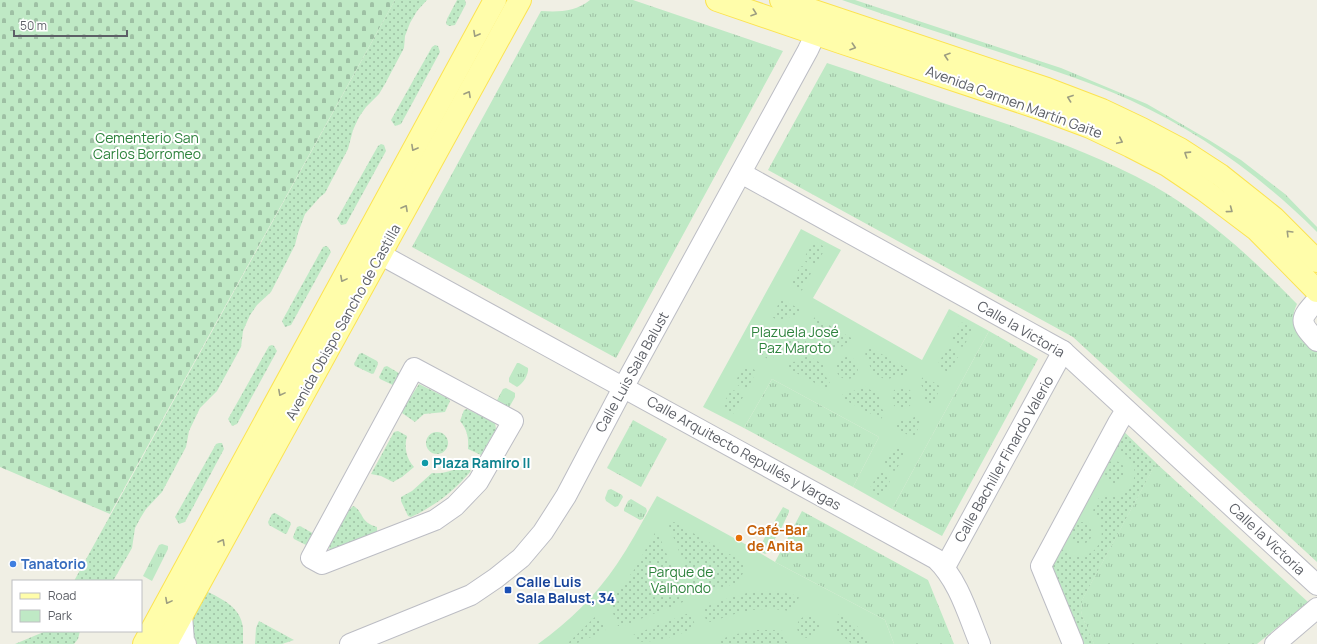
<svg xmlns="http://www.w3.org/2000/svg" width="1317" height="644" viewBox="0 0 1317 644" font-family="Manrope,sans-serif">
  <defs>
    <pattern id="grass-tufts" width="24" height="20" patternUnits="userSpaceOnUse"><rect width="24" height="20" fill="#bfe9c5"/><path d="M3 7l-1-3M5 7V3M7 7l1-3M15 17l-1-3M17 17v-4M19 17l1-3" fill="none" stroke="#9ec0a4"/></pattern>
    <pattern id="cemetery-stones" width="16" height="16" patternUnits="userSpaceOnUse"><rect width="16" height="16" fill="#bfe9c5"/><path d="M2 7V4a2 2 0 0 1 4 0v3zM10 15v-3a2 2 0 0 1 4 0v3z" fill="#9ec0a4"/></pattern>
    <pattern id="garden-dots" width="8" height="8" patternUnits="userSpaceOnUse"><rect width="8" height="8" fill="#bfe9c5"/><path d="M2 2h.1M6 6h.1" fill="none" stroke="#9ec0a4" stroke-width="1.8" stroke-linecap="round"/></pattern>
  </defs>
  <rect width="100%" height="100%" fill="#f0efe4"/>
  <!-- grass -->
  <g fill="url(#grass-tufts)">
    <path d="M590,0H633L783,51L616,358L412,247L541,11C559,12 575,12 590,0Z"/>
    <path d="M842,0H855L1061,68L1147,104L1209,140L1241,160L1285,194L1317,227V232C1263,178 1200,132 1130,100C1090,82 1047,68 1005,54C951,36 896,19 842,0Z"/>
    <path d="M827,63C873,78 918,95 964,110C1029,131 1093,152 1152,185C1207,216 1254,260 1297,304C1286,327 1302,334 1317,349V562L1073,337L768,170Z"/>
    <path d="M989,331L1038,359L942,536L892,509Z"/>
    <path d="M517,363H519L528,368C529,374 523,384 517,387L509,382V378Z"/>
    <path d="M772,379L879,437L853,487L744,428Z"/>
    <path d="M506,388L515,393V397L507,411L495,404L503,389Z"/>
    <path d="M633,420L667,439L641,487L607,468Z"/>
    <path d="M1156,463L1308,602L1257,644H1094L1082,616L1081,611L1082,600Z"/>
    <path d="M611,489L622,495L623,497L618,506L615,507L606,501L605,498L608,490Z"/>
    <path d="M631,499L646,508L647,511L643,519L640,520L624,511V509L628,501Z"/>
    <path d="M783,507L789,510V512L781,529H779L773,526V524Z"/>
    <path d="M802,511L928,580L954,644H894L885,620L775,562Z"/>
    <path d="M769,532L775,536L776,537L767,553L765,554L760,551L759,549L767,533Z"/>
    <path d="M162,544L168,546V549L152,581L143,576L159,545Z"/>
  </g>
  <!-- cemetery -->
  <path fill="url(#cemetery-stones)" d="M0,0H395L110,514L0,467Z"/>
  <!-- park -->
  <g fill="#bfe9c5">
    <path d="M801,229L841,250L813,298L922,360L949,309L989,331L892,509L853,487L879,437L772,379L744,428L703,407Z"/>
    <path d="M1110,418L1156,463L1082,600L1081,611L1082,616L1094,644L1033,570L1031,564Z"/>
    <path d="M657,496L745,544L775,562L885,620L894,644H538C569,622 596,595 617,564C632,542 644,518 657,496Z"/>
  </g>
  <!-- garden -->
  <g fill="url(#garden-dots)">
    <path d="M395,0H427L417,11L410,23L405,36L404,48L385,84L379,94L366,107L359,117L353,130L348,149L325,193L320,197L305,214L298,233L295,245L271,292L257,305L250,315L243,331L241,347L217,391L200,408L189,431L186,447L162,492L146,509L141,517L135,528L132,548L113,581H74Z"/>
    <path d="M457,0H465L466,4L455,25L449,26L446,24L447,19Z"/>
    <path d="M435,45L438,46L440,52L401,124L395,126L391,120L432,47Z"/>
    <path d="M381,144L384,145L386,151L346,224L341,225L337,219L378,146Z"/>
    <path d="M813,242C817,242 823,245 825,249L816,265L814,266L804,261V258Z"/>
    <path d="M326,246L328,247L331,252L291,325L285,327L282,321L323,247Z"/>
    <path d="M802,266L811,271V273L803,289L801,291L791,285V283L800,267Z"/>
    <path d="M781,299L800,309L797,316L784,318L779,321L772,317Z"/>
    <path d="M815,317L853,339L851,344L836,348L831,350L816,342L814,331L810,324Z"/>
    <path d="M961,323C965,322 971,326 973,329L964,346L962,347L953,342L952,339Z"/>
    <circle cx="795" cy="339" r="11"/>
    <path d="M764,332L770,335C770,342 771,348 776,353L771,361L754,350L762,333Z"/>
    <path d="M272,345L274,346L277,351L237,424L232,426L228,419L269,346Z"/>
    <path d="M869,347L908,369L906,374L891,378L886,380L871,372L869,361L865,354Z"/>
    <path d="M947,348C951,348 957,351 959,355L950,371L948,372L938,367V364Z"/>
    <path d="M362,353L377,361L378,364L374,373L372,374L355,366L354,364L359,354Z"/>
    <path d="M807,355L824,365C824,372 825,377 830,383L826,389L787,368L790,362C797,362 802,361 807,355Z"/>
    <circle cx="847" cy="368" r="11"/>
    <path d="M387,366L402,375L397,387L380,379L379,377L384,367Z"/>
    <path d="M744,366C748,366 755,369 756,372L748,388L745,390L736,384L735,382Z"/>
    <path d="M924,376L941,387L932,405L925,401L922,386L919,382Z"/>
    <path d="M419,384L449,399L450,401L445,412L424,414L415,422L402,413L403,409Z"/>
    <path d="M862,385L879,395C879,402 880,407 885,413L881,419L841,398L844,392C852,392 857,391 862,385Z"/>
    <circle cx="902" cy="398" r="11"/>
    <path d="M731,390C735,390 741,393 743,397L734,413L732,414L723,409L722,406Z"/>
    <path d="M467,409L495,423L496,429L481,455L468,449C469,438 467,429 460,421L464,410Z"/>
    <path d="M916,416L923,420L913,438L896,428L899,420C906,421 910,420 916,416Z"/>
    <path d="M398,431L407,436C404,447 406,458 414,467L402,477L393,482L381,476L371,474L394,432Z"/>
    <path d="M1122,431L1156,463L1082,600L1081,611L1082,616L1094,644H1081L1051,567L1059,549C1066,549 1072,557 1080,556C1102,555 1109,526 1093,514C1093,508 1095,501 1100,497C1105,493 1113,498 1119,496C1135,490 1140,469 1128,457C1124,453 1119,451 1115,448Z"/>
    <circle cx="437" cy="443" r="11"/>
    <path d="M219,443H222L224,449L185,522L179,524L175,517L216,444Z"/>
    <path d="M893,447C897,447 904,450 905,454L896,470L894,471L885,466L884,463Z"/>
    <circle cx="1114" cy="472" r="11"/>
    <path d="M462,466L466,468L471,471C454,491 435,506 411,517L408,516L401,501V497L412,491L432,473C443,474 452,471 462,466Z"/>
    <path d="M879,472C883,472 890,475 891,479L883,495L880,496L871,491L870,488Z"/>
    <path d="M353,506C364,511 359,522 377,527V534L330,552L329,547L349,510Z"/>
    <path d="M275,513L290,522L291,524L287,533L285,534L269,525L268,522L272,514Z"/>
    <path d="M674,522L745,563L746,567L738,583L719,588L701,595L696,594L669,526L670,523Z"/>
    <circle cx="1081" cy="533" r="11"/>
    <path d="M300,526L316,535L310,547L294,539L293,537L297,527Z"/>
    <path d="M656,531L658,533L684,596L683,602L623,626H618L609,603L634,570Z"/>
    <path d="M206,591C222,599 241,607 243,628C243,633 243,639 243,644H193L191,622L193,615Z"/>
    <path d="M747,593H785L799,596L797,604L792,606L789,611C759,606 742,611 714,621L710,622L706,620L703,611L705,607L726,599Z"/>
    <path d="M689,613L691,614L695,625L693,629C675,636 654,644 635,641L633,635Z"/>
    <path d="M840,613L856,625L873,644H852L837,631L835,620Z"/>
    <path d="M597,615C601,618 606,626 605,631L575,644H567Z"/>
    <circle cx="808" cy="627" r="11"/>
    <path d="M259,621L294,640L282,644H255L256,628Z"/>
    <path d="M755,630H773L783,631L785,639L788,644H717C723,635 744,633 755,630Z"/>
    <path d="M46,631H80L78,639L74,644H15Z"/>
  </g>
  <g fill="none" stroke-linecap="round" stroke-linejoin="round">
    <defs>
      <g id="minor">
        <path d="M741,173L1063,351L1317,585"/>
        <path d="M367,247L936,559C959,581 968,615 980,644"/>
        <path d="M1317,300C1300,319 1298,321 1317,341"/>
        <path d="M414,368L513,421L478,482L455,506L435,520L322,564L311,558Z"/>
        <path d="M945,567L1063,351"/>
        <path d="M182,615L184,641L186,644"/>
        <path d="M350,644L471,595L496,578L521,558L543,532L566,496L623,388L808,50C813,39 819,30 815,17"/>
        <path d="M1073,644L1041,566L1118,423L1126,410"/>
        <path d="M1275,644L1317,608"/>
      </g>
      <g id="major">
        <path d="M717,0L840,42L1039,108L1090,127L1130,146L1167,165L1204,190L1257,230L1317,291"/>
        <path d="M781,0L1047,89L1102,110L1142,129L1180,149L1220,175L1274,218L1317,261"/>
        <path d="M144,644L495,0"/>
        <path d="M166,644L520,0"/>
      </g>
    </defs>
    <!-- minor casing -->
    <use href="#minor" stroke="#bcbdc4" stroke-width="22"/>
    <!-- major casing -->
    <use href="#major" stroke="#fce351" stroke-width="24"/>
    <!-- minor -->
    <use href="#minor" stroke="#fff" stroke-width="20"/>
    <!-- major -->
    <use href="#major" stroke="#fffdaa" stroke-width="22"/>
  </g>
  <!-- one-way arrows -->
  <defs><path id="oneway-chevron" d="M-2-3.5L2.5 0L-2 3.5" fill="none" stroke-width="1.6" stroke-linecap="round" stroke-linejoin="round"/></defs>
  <g stroke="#9d9e81">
    <use href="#oneway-chevron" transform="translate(754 13) rotate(19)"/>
    <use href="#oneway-chevron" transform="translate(476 34) rotate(119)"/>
    <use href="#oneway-chevron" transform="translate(853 47) rotate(18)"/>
    <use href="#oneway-chevron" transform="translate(947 56) rotate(-162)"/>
    <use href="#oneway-chevron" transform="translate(468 94) rotate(-61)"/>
    <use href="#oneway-chevron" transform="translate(1070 98) rotate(-160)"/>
    <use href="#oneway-chevron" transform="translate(1120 141) rotate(25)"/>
    <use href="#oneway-chevron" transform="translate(414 148) rotate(119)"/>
    <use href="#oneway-chevron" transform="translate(1187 154) rotate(-147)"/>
    <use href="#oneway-chevron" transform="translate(405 208) rotate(-61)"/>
    <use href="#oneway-chevron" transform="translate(1230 210) rotate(37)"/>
    <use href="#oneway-chevron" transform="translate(1289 233) rotate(-135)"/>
    <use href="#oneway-chevron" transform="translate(343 279) rotate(118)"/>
    <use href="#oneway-chevron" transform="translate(281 393) rotate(118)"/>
    <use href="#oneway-chevron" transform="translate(222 542) rotate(-61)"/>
    <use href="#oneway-chevron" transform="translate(168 601) rotate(118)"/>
  </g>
  <!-- markers -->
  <circle fill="#0f9aa8" stroke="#fff" stroke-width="1.5" cx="425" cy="463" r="4"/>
  <circle fill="#e8710a" stroke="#fff" stroke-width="1.5" cx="739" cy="538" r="4"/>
  <circle fill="#3f7fe0" stroke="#fff" stroke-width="1.5" cx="13" cy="564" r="4"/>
  <rect fill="#1a4fb4" stroke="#fff" stroke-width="1.5" x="504" y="586" width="8" height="8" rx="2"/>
  <g text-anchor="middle" stroke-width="4" stroke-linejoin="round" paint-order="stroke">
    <!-- street labels -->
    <g font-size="14" fill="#5c5f66" stroke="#fff">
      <text transform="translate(1014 102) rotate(20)" y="5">Avenida Carmen Martín Gaite</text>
      <text transform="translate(343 322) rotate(-61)" y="5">Avenida Obispo Sancho de Castilla</text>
      <text transform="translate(1021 329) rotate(30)" y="5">Calle la Victoria</text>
      <text transform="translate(632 372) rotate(-61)" y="5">Calle Luis Sala Balust</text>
      <text transform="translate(744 453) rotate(29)" y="5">Calle Arquitecto Repullés y Vargas</text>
      <text transform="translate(1004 459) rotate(-61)" y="5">Calle Bachiller Finardo Valerio</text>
      <text transform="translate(1267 539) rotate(43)" y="5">Calle la Victoria</text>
    </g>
    <!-- park labels -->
    <g font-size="14" fill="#2e833d" stroke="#fff">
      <text x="147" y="143">Cementerio San<tspan x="147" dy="16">Carlos Borromeo</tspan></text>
      <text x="795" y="337">Plazuela José<tspan x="795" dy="16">Paz Maroto</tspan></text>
      <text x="681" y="577">Parque de<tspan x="681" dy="16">Valhondo</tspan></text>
    </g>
    <!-- culture labels -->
    <g font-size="14" font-weight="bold" fill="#0d838f" stroke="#fff" text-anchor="start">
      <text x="433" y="468">Plaza Ramiro II</text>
    </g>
    <!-- food labels -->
    <g font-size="14" font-weight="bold" fill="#c56008" stroke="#fff" text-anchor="start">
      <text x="747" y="535">Café-Bar<tspan x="747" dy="16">de Anita</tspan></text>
    </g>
    <!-- shop labels -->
    <g font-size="14" font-weight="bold" fill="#366cbe" stroke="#fff" text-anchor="start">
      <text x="21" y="569">Tanatorio</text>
    </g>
    <!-- transit labels -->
    <g font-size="14" font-weight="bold" fill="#164399" stroke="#fff" text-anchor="start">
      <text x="516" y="587">Calle Luis<tspan x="516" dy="16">Sala Balust, 34</tspan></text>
    </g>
  </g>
  <!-- legend -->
  <rect x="12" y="580" width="130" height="52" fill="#ffffff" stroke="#bebfc2"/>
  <rect x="20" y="593" width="20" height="6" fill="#fffdaa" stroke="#bebfc2"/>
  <text x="48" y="600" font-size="12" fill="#5c5f66">Road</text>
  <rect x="20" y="610" width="20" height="12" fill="#bfe9c5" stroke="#bebfc2"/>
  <text x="48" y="620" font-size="12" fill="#5c5f66">Park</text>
  <!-- scale -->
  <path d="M14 30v6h113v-6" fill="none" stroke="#5c5f66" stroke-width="2"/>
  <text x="20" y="30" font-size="12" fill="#5c5f66" stroke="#ffffff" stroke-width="3" paint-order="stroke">50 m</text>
</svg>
